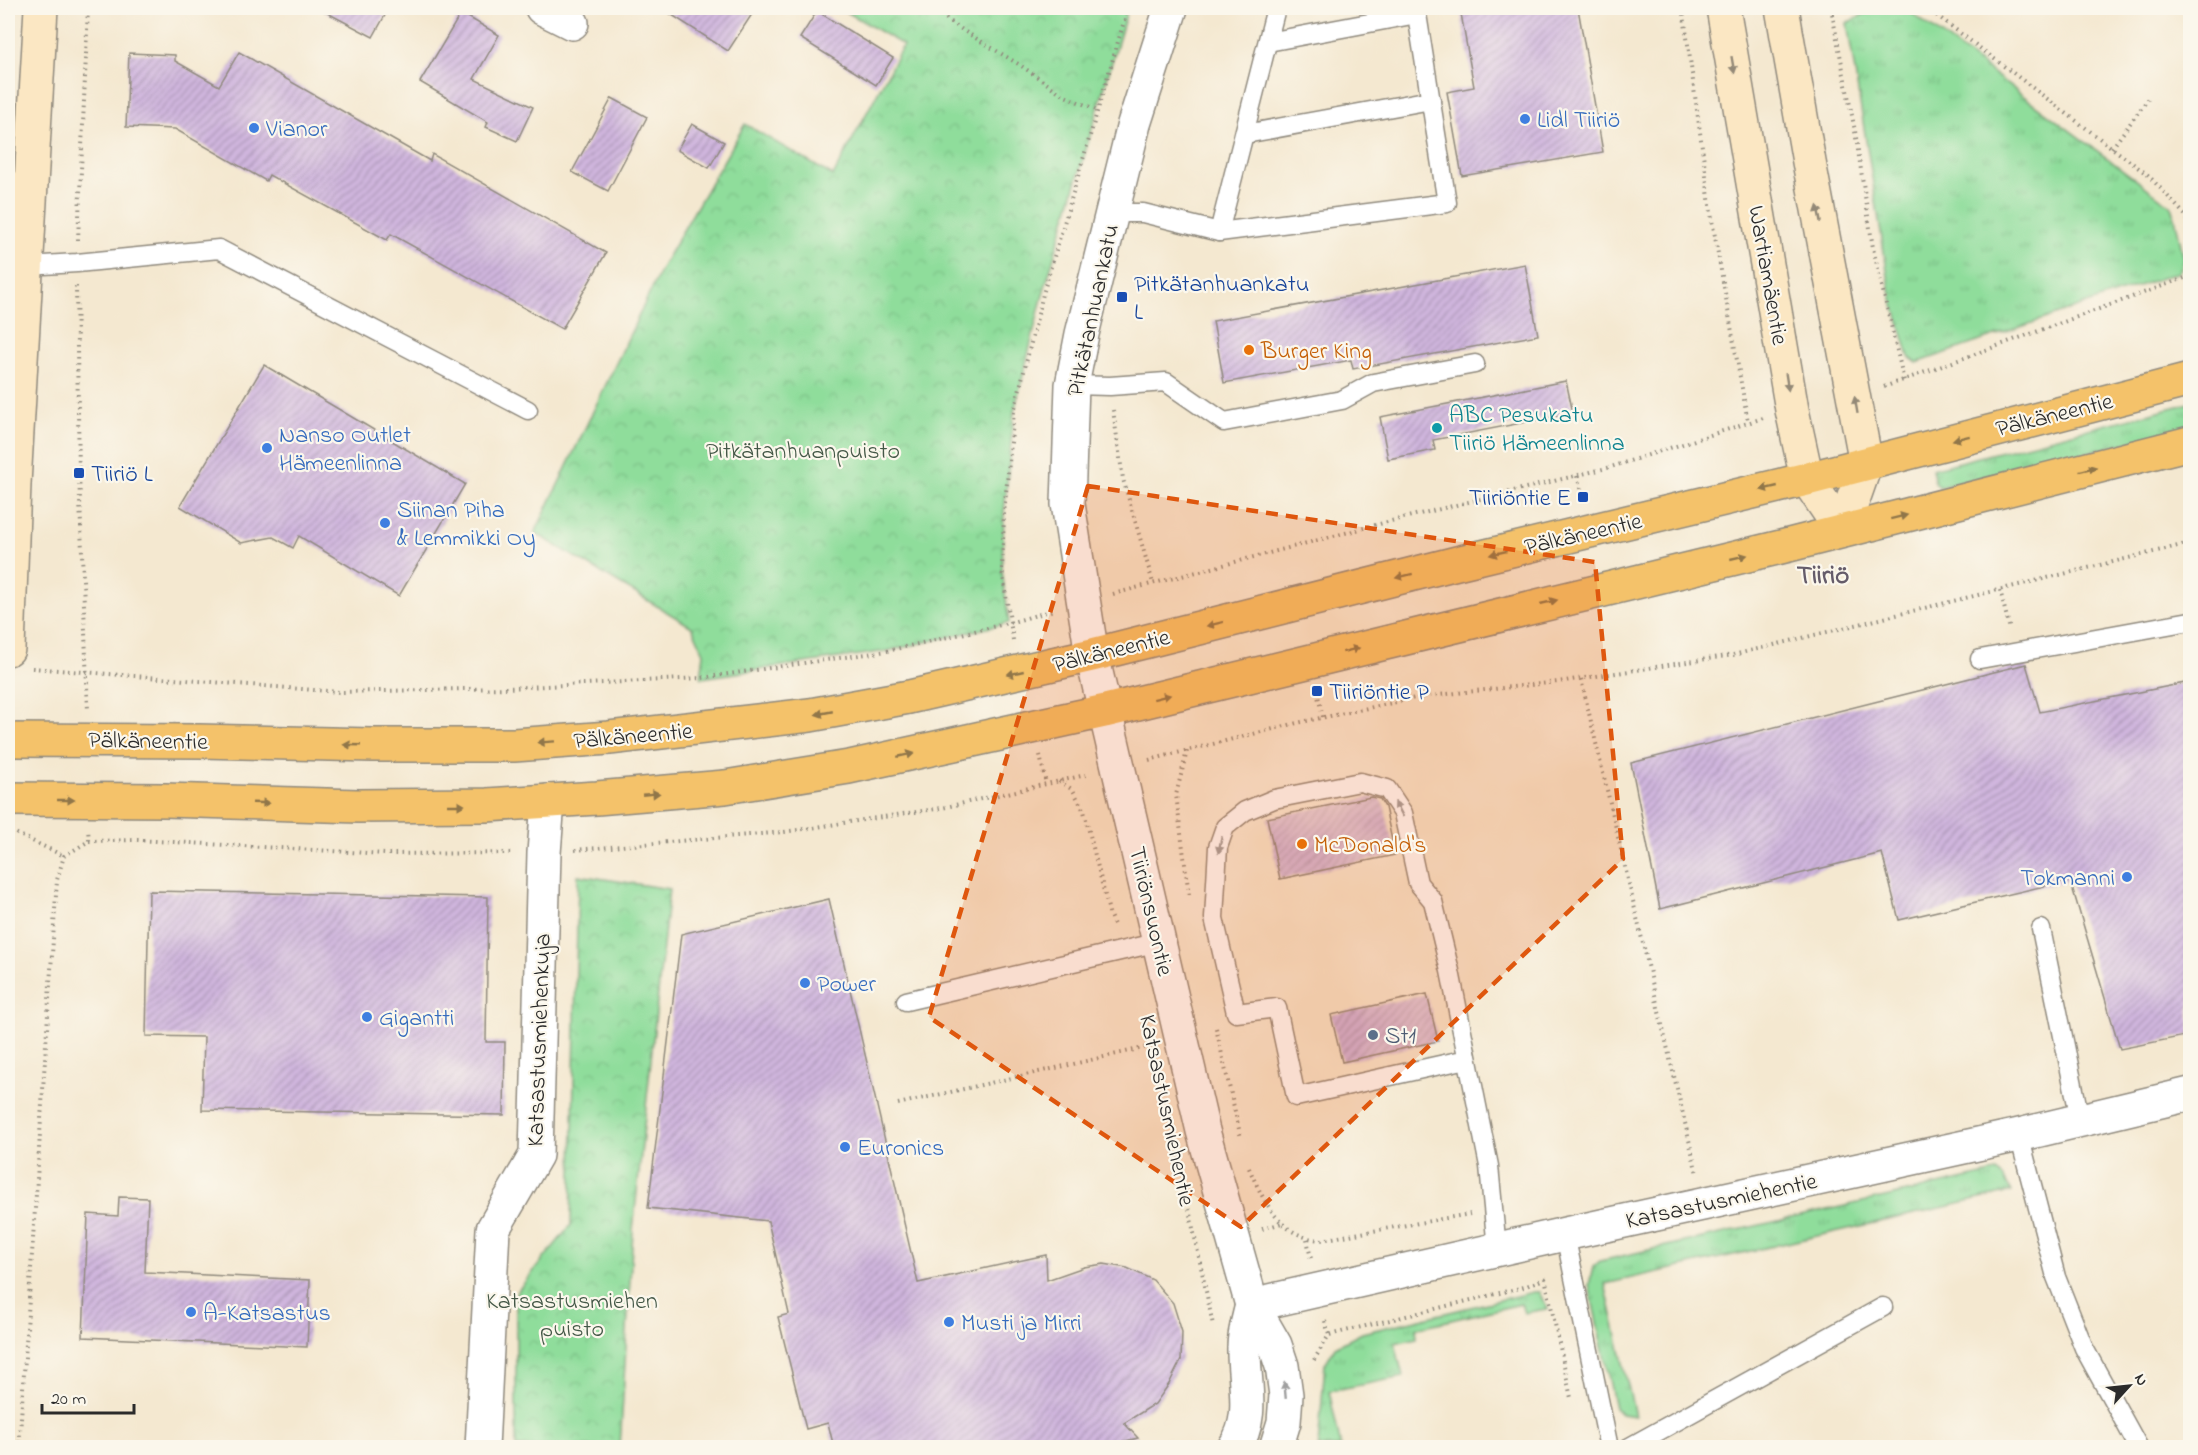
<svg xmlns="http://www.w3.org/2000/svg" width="2198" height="1455" viewBox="0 0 2198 1455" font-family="'Indie Flower',sans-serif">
  <defs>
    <pattern id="grass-tufts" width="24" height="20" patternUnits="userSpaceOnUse" patternTransform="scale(1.5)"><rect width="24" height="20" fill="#8fdd9b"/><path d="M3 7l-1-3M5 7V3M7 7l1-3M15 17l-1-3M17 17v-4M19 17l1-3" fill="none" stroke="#7cbe86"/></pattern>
    <pattern id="park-crowns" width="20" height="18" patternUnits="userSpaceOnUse" patternTransform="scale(1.5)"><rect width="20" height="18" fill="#8fdd9b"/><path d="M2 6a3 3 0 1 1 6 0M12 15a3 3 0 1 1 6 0" fill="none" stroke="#7cbe86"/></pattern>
    <pattern id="building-hatch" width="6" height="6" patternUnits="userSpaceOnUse" patternTransform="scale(1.5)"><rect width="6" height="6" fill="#d0b6de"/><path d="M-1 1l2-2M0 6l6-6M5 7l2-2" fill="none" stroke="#a994b4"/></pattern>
  </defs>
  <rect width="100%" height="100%" fill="#fbf7ec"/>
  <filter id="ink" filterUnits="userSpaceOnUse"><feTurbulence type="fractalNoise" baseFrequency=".0167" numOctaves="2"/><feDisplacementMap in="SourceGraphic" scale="12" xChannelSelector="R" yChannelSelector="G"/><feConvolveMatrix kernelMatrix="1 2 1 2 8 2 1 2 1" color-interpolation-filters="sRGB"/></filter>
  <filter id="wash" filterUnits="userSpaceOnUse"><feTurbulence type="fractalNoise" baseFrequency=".008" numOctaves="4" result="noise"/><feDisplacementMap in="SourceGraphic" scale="24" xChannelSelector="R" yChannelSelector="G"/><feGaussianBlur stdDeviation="1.35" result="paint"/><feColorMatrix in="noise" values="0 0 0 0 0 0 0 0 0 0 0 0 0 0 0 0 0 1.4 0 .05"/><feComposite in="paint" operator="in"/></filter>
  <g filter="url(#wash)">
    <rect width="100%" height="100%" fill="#f4e8d0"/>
    <!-- grass -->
    <g fill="url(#grass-tufts)" stroke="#5d8463" stroke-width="1.5">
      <path d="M1876,8H1905L2170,205L2175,217L2184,260L2179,272L1917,363L1909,357L1891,295L1847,23Z"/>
      <path d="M2190,403V428L1940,487L1935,483L1932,469Z"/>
      <path d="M1996,1172L2003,1177L2011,1192L1605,1284L1635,1416L1621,1414L1615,1408L1589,1285L1593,1267L1600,1261Z"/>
      <path d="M1533,1292H1539L1547,1309L1524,1313L1521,1304L1416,1328L1417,1338L1395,1343L1403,1377L1329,1391L1341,1447H1318L1325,1364L1335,1347L1362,1333Z"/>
    </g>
    <!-- park -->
    <g fill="url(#park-crowns)" stroke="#5d8463" stroke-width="1.5">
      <path d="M840,8H1128L1043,294L1014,412L1004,513L1002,570L1009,623L887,651L701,678L704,653L692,627L535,533L664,263L745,124L833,176L903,45Z"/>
      <path d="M578,875L669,889L633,1230L620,1447H516V1293L571,1225Z"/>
    </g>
    <g id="blocks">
      <!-- building -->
      <g fill="url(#building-hatch)">
        <path d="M318,8H389L373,37Z"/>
        <path d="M661,8H756L728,51Z"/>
        <path d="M1460,8H1578L1603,152L1462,176L1447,92L1474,87Z"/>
        <path d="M817,11L893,58L876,85L800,38Z"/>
        <path d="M461,13L499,35L474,79L533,107L517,141L486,127L488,122L420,82Z"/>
        <path d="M239,52L430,161L432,154L606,253L562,329L391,234L387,240L269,175L266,181L175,129L126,127L129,53L175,55V61L219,86Z"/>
        <path d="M612,98L647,117L608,191L572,172Z"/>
        <path d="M692,124L724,142L709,168L677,150Z"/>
        <path d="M1525,264L1538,335L1353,369L1351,360L1224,383L1213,321Z"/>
        <path d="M264,365L465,484L399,596L299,536L293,548L273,537L241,543L180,506Z"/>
        <path d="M1566,381L1573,413L1433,440L1435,450L1388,459L1380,417Z"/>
        <path d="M2026,664L2040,712L2190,682V1035L2120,1049L2070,880L1899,920L1882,853L1660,909L1631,763Z"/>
        <path d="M1371,797L1380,799L1385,807L1395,855L1280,879L1267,818Z"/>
        <path d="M149,891L488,897L486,1042H505L504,1115L202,1110L204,1037L146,1036Z"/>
        <path d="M829,899L918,1283L1046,1255L1047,1280L1084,1267L1104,1264L1127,1268L1153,1280L1173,1303L1182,1332L1181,1360L1169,1384L1155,1404L1124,1423L1138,1438L1096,1448H834L828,1423L806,1429L778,1317L789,1314L768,1221L648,1208L681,934Z"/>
        <path d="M1427,994L1438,1041L1342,1062L1331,1015Z"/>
        <path d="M119,1197L148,1198L145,1272L310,1280L307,1347L83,1337L88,1214L118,1216Z"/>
      </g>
    </g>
  </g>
  <g filter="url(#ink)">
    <use href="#blocks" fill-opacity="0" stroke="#908a7e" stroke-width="1.5"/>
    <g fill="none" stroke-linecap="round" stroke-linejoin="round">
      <defs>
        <g id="service">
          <path d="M1268,42L1417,14"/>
          <path d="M1245,134L1431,100"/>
          <path d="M1113,213H1143L1219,232L1447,203L1416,8"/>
          <path d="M1219,232L1276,8"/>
          <path d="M8,264L27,266L77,263L219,249L528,410"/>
          <path d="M1072,385L1110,386L1166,382L1224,422L1342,400L1373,383L1475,364"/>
          <path d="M1980,659L2190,621"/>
          <path d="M2041,929L2080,1119"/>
          <path d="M906,1001L1159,942"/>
          <path d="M1467,1059L1296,1097L1277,1008L1236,1013L1214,918L1218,847L1225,827L1245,811L1274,799L1360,782L1387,789L1403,813L1418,883L1433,901L1450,971L1489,1166L1497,1249"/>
          <path d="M2019,1135L2056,1277L2084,1348L2139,1448"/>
          <path d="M1565,1234L1609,1448"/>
          <path d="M1628,1448L1883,1307"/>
        </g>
        <g id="minor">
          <path d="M542,8L572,23"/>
          <path d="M1171,8L1134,124L1082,334L1072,385L1068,504L1092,655L1203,1131L1252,1305L1275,1345L1282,1366L1286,1395L1284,1422L1276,1448"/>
          <path d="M1252,1305L1565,1234L2019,1135L2190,1094"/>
          <path d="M482,1448L493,1229L536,1155L544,853L548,801"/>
          <path d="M1234,1448C1256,1418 1243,1381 1244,1347C1244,1333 1249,1318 1252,1305"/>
        </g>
        <g id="secondary">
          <path d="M1723,8L1792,410L1807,479L1842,531"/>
          <path d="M1782,8L1809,162L1866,463L1842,531"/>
          <path d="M8,649L14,484L41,8"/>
        </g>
        <g id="primary">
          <path d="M8,740L199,741L372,745H514L609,738L810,715L909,697L1092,655L1461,562L1807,479L2190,380"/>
          <path d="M8,799L165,800L358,806L487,805L597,798L725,787L849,767L1105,711L1789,545L2190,443"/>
        </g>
      </defs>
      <!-- service casing -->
      <use href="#service" stroke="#908a7e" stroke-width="21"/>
      <!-- minor casing -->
      <use href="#minor" stroke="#908a7e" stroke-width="36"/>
      <!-- secondary casing -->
      <use href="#secondary" stroke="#908a7e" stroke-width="36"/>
      <!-- primary casing -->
      <use href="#primary" stroke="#908a7e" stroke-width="36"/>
      <!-- path -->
      <g stroke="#908a7e" stroke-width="4" stroke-dasharray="1.5 4.5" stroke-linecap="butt">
        <path d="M931,8L964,31L1020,65L1065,96L1099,111"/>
        <path d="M1683,8L1712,220L1748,422"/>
        <path d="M1831,8L1855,131L1873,248L1904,381"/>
        <path d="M1927,8L2148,175L2187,217L2190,235"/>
        <path d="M1832,13L1848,8"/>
        <path d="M2112,148L2148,99"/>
        <path d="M78,240L88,8"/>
        <path d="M76,286L79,473L88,711"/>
        <path d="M1884,387L2190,276"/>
        <path d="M1113,410L1123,479L1153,583"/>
        <path d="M1577,476L1583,497"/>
        <path d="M2000,590L2010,630"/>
        <path d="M1113,594L1387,522L1611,467L1763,418"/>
        <path d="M1013,640L1002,570L1004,513L1014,412L1043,294L1128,8"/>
        <path d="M32,668L340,692L507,688L701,678L887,651L1009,623L1054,610"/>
        <path d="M1581,679L1697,1174"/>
        <path d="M1317,692L1323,717"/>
        <path d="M1187,751L1176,795L1189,895"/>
        <path d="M1040,755L1046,784"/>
        <path d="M1149,760L1297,723L1420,697L1558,682L1733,655L2190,543"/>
        <path d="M1059,781L1073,790L1084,811L1110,916L1115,927"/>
        <path d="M11,831L64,856"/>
        <path d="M89,841L137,840L385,854L514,853"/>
        <path d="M575,850L784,832L942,808L1090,774"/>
        <path d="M1216,1028L1241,1138"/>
        <path d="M898,1104L1152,1046"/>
        <path d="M1249,1168C1264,1202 1280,1237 1321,1240L1470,1214"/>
        <path d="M1189,1209L1213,1325"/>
        <path d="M1262,1229L1282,1223"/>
        <path d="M1307,1239L1311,1259"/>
        <path d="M1545,1278L1571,1398"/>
        <path d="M1325,1321L1329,1335"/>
        <path d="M1314,1360L1329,1335L1524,1287L1549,1277"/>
        <path d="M19,1448L57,880L64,856L89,841L88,829"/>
      </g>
      <!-- service -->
      <use href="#service" stroke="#fff" stroke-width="18"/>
      <!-- minor -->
      <use href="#minor" stroke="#fff" stroke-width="33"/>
      <!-- secondary -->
      <use href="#secondary" stroke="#fbe7c3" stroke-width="33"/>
      <!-- primary -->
      <use href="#primary" stroke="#f4c26a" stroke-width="33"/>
    </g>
    <!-- one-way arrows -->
    <defs><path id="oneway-solid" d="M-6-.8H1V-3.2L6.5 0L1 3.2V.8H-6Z" transform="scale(1.5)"/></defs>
    <g fill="#938977">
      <use href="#oneway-solid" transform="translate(1733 65) rotate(80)"/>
      <use href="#oneway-solid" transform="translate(1819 214) rotate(-101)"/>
      <use href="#oneway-solid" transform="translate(1787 382) rotate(81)"/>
      <use href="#oneway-solid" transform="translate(1856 405) rotate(-100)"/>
    </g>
    <g fill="#90764a">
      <use href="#oneway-solid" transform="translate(1961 438) rotate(166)"/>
      <use href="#oneway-solid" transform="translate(2088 469) rotate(-14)"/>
      <use href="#oneway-solid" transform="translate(1769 488) rotate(167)"/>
      <use href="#oneway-solid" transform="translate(1899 517) rotate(-14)"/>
      <use href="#oneway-solid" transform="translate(1498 553) rotate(167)"/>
      <use href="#oneway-solid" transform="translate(1739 557) rotate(-13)"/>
      <use href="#oneway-solid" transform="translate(1404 576) rotate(166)"/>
      <use href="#oneway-solid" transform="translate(1549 602) rotate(-13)"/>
      <use href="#oneway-solid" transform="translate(1215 624) rotate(166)"/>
      <use href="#oneway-solid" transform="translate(1351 650) rotate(-14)"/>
      <use href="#oneway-solid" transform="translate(1015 673) rotate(167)"/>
      <use href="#oneway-solid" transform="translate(1162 697) rotate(-14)"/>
      <use href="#oneway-solid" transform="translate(824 713) rotate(169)"/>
      <use href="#oneway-solid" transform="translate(546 742) rotate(176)"/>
      <use href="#oneway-solid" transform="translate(352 745) rotate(-178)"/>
      <use href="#oneway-solid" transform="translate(906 755) rotate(-12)"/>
      <use href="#oneway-solid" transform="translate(651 794) rotate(-5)"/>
      <use href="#oneway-solid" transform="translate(66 800)"/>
      <use href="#oneway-solid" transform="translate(261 803) rotate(2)"/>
      <use href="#oneway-solid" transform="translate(456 805)"/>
    </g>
    <g fill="#a0a0a0">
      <use href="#oneway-solid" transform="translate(1399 809) rotate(-118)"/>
      <use href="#oneway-solid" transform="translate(1220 845) rotate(102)"/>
      <use href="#oneway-solid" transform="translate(1285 1390) rotate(-95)"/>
    </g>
  </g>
  <!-- marked area -->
  <path fill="#df570e" fill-opacity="0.2" stroke="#df570e" stroke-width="4.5" stroke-dasharray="12 8" stroke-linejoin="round" d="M1088,486L1595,562L1623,859L1241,1227L929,1017Z"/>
  <!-- markers -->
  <g fill="#3f7fe0" stroke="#fbf7ec" stroke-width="2">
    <circle cx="1525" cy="119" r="6"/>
    <circle cx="254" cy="128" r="6"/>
    <circle cx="267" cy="448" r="6"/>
    <circle cx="385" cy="523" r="6"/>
    <circle cx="2127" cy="877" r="6"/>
    <circle cx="805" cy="983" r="6"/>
    <circle cx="367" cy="1017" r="6"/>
    <circle cx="845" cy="1147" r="6"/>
    <circle cx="191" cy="1312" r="6"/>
    <circle cx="949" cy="1322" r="6"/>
  </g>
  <g fill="#1a4fb4" stroke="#fbf7ec" stroke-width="2">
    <rect x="1116" y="291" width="12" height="12" rx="3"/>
    <rect x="73" y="467" width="12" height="12" rx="3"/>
    <rect x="1577" y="491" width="12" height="12" rx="3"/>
    <rect x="1311" y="685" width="12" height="12" rx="3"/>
  </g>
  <g fill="#e8710a" stroke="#fbf7ec" stroke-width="2">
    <circle cx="1249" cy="350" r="6"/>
    <circle cx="1302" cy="844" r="6"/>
  </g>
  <circle fill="#0f9aa8" stroke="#fbf7ec" stroke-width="2" cx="1437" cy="428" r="6"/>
  <circle fill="#5c6f8a" stroke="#fbf7ec" stroke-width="2" cx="1373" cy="1035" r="6"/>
  <g text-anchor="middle" stroke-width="4.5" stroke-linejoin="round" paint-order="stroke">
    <!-- shop labels -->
    <g font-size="24" fill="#366cbe" stroke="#fbf7ec" text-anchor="start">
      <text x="1537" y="127">Lidl Tiiriö</text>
      <text x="266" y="136">Vianor</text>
      <text x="279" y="442">Nanso Outlet<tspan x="279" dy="28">Hämeenlinna</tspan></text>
      <text x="397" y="517">Siinan Piha<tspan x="397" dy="28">&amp; Lemmikki Oy</tspan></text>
      <text x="2115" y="885" text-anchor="end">Tokmanni</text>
      <text x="817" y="991">Power</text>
      <text x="379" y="1025">Gigantti</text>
      <text x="857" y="1155">Euronics</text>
      <text x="203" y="1320">A-Katsastus</text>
      <text x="961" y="1330">Musti ja Mirri</text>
    </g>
    <!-- street labels -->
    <g font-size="24" fill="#2b2b2b" stroke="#fbf7ec">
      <text transform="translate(1769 275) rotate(80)" y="8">Wartiamäentie</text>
      <text transform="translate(1092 310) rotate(-78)" y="8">Pitkätanhuankatu</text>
      <text transform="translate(2054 414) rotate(-14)" y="8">Pälkäneentie</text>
      <text transform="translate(1583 533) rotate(-13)" y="8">Pälkäneentie</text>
      <text transform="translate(1111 650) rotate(-14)" y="8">Pälkäneentie</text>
      <text transform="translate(633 735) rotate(-5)" y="8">Pälkäneentie</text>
      <text transform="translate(148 740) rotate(1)" y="8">Pälkäneentie</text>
      <text transform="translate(1152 911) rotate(77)" y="8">Tiiriönsuontie</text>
      <text transform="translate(538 1040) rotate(-88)" y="8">Katsastusmiehenkuja</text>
      <text transform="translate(1168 1110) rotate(78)" y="8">Katsastusmiehentie</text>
      <text transform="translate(1721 1200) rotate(-12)" y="8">Katsastusmiehentie</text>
    </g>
    <!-- transit labels -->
    <g font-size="24" fill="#164399" stroke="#fbf7ec" text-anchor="start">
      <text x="1134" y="291">Pitkätanhuankatu<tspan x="1134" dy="28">L</tspan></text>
      <text x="91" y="481">Tiiriö L</text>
      <text x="1571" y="505" text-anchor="end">Tiiriöntie E</text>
      <text x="1329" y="699">Tiiriöntie P</text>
    </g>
    <!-- food labels -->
    <g font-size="24" fill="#c56008" stroke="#fbf7ec" text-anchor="start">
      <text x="1261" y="358">Burger King</text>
      <text x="1314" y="852">McDonald's</text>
    </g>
    <!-- culture labels -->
    <g font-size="24" fill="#0d838f" stroke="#fbf7ec" text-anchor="start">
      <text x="1449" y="422">ABC Pesukatu<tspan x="1449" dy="28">Tiiriö Hämeenlinna</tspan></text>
    </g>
    <!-- park labels -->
    <g font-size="24" fill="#445847" stroke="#fbf7ec">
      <text x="803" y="458">Pitkätanhuanpuisto</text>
      <text x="572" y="1308">Katsastusmiehen<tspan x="572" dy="28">puisto</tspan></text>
    </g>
    <!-- service labels -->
    <g font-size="24" fill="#4e5e75" stroke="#fbf7ec" text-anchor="start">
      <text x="1385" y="1043">St1</text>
    </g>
    <!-- quarter labels -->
    <g font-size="27" font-weight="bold" fill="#655c6a" stroke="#fbf7ec">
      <text x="1823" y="583">Tiiriö</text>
    </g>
  </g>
  <!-- margin -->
  <rect width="2198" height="1455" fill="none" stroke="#fbf7ec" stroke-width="30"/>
  <!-- north arrow -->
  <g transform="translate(2129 1386) rotate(63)" stroke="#fbf7ec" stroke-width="4.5" paint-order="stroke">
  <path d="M0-4.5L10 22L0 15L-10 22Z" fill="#2b2b2b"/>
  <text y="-9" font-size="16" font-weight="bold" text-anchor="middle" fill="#2b2b2b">N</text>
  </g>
  <!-- scale -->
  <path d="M42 1404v9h92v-9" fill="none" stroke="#2b2b2b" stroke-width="3"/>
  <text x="51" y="1404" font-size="18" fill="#2b2b2b" stroke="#fbf7ec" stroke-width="4.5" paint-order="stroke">20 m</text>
</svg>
